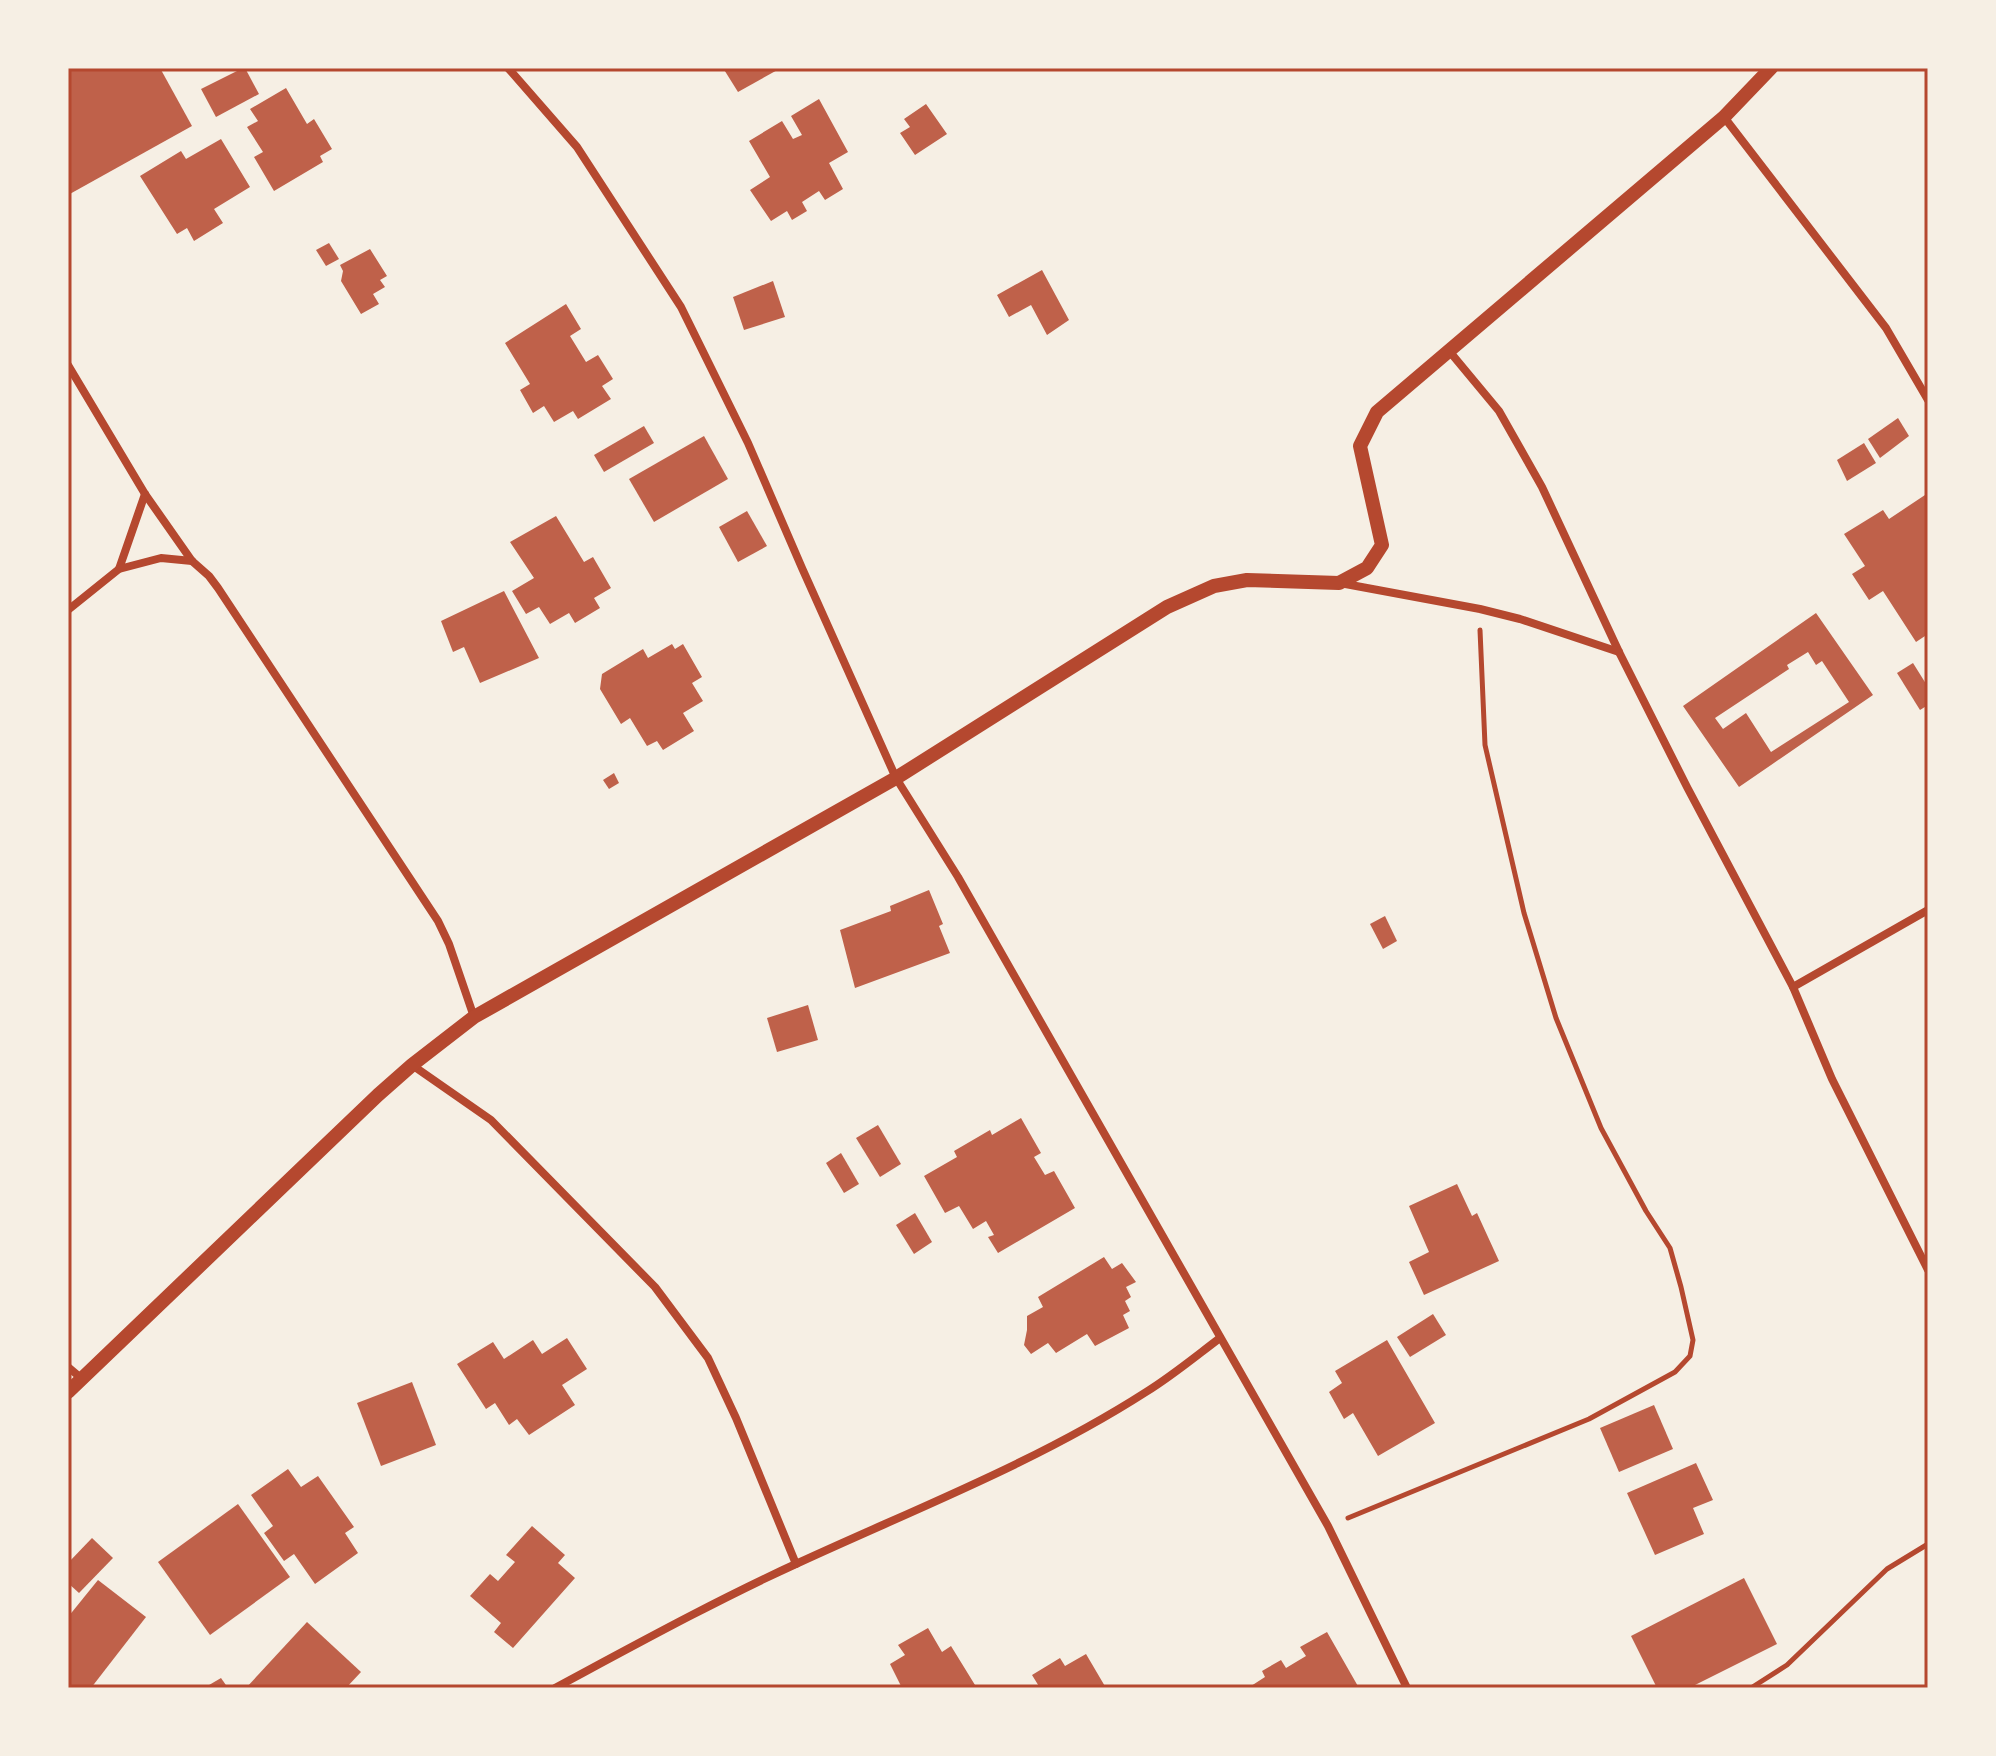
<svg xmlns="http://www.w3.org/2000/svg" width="1996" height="1756" viewBox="0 0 1996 1756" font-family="'Exo 2',sans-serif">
  <rect width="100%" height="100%" fill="#f6efe4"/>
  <!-- building -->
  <g fill="#bf614a" fill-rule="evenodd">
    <path d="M68,68H160L192,126L68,195Z"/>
    <path d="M243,68H245L259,94L216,117L201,89Z"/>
    <path d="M723,68H781L738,92Z"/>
    <path d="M286,88L307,124L314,119L332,149L320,156L323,162L274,191L254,157L263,152L247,127L258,121L250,109Z"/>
    <path d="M819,99L848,152L829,163L843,189L825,200L819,191L802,202L807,211L792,220L787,211L771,221L750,190L770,177L749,141L782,121L793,139L802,135L791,116Z"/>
    <path d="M926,104L947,134L915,155L900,133L910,127L904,119Z"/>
    <path d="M221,139L250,187L214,209L223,223L194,241L187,228L177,234L140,176L181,151L186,159Z"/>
    <path d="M329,243L339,259L326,266L316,250Z"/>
    <path d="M370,249L387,276L380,280L385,287L373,294L379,304L361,314L341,281L343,271L340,265Z"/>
    <path d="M1042,270L1069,320L1047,335L1031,305L1009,317L997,295Z"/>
    <path d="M773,281L785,317L744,330L733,297Z"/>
    <path d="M566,304L581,329L570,336L586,362L598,355L613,379L602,386L611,399L578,419L573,411L554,422L544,406L533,413L520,390L530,384L505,343Z"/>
    <path d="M1898,418L1909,436L1880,458L1868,439Z"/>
    <path d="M644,426L654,443L604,472L594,455Z"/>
    <path d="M704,436L728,479L654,522L629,479Z"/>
    <path d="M1864,443L1876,463L1847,481L1837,460Z"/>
    <path d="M1928,493V634L1916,642L1883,591L1869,600L1852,574L1865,566L1844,534L1883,510L1889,519Z"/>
    <path d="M747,511L767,546L738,562L719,527Z"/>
    <path d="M556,516L584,562L593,557L611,588L594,598L600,608L575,623L569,613L550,624L539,607L526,614L512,591L534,578L510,542Z"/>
    <path d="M504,591L539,658L480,683L464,647L453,652L441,621Z"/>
    <path d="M1816,613L1873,695L1739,787L1683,706ZM1808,652L1816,665L1822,661L1849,702L1771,752L1746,713L1723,729L1715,718L1789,669L1787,665Z"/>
    <path d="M672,644L675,649L683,644L702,677L692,683L703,701L683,713L694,731L663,750L657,741L647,746L630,718L621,724L600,689L602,674L643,649L648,658Z"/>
    <path d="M1913,663L1928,687V705L1920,710L1897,673Z"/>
    <path d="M614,773L619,783L609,789L603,780Z"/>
    <path d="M929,890L943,924L939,926L950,953L855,988L840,930L891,911L890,906Z"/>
    <path d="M1385,916L1397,941L1383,949L1370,924Z"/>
    <path d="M808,1005L818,1040L777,1052L767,1018Z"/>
    <path d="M1021,1118L1041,1153L1034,1157L1045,1175L1054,1171L1075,1208L998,1253L988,1237L994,1235L986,1221L973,1229L959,1206L945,1213L924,1176L957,1157L954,1151L990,1130L992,1135Z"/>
    <path d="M878,1125L901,1164L880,1177L856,1138Z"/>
    <path d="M841,1153L859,1184L844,1193L826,1163Z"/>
    <path d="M1457,1184L1472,1216L1477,1213L1499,1261L1424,1295L1409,1262L1429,1252L1409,1206Z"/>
    <path d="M915,1213L932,1242L914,1254L896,1225Z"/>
    <path d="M1104,1257L1112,1269L1122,1263L1136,1282L1126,1287L1131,1297L1125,1301L1130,1311L1123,1315L1129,1328L1095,1346L1087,1334L1056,1353L1048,1343L1031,1354L1024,1345L1027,1330V1316L1043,1307L1038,1297Z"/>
    <path d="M1433,1314L1446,1335L1410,1357L1397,1337Z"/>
    <path d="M567,1338L587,1369L562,1385L575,1405L529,1435L517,1419L509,1425L495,1403L486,1409L457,1364L493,1342L504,1359L533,1340L542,1354Z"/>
    <path d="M1387,1340L1435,1423L1378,1456L1353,1413L1344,1419L1329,1392L1342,1383L1335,1371Z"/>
    <path d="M412,1382L436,1445L381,1466L357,1403Z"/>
    <path d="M1654,1405L1673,1449L1619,1472L1600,1428Z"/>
    <path d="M1696,1463L1713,1500L1693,1508L1704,1534L1655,1555L1627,1493Z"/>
    <path d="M288,1469L301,1487L318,1476L354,1527L345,1533L358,1553L315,1584L294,1554L284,1561L264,1533L273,1526L251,1495Z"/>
    <path d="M238,1504L290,1577L210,1635L158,1562Z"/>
    <path d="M532,1526L565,1555L558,1563L575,1578L513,1648L494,1632L501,1623L470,1596L490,1574L498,1581L515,1562L506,1555Z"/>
    <path d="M92,1538L113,1558L79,1593L68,1583V1563Z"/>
    <path d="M1744,1578L1777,1644L1689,1688H1657L1631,1636Z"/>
    <path d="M98,1580L146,1617L91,1688H68V1617Z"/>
    <path d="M307,1622L361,1672L346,1688H246Z"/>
    <path d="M928,1628L942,1652L951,1646L975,1685L970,1688H902L890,1664L905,1655L898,1645Z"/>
    <path d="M1327,1632L1359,1688H1252L1251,1686L1265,1677L1262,1671L1281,1660L1286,1668L1306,1656L1300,1647Z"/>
    <path d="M1086,1654L1106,1688H1040L1032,1675L1060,1658L1065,1666Z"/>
    <path d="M221,1678L228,1688H204Z"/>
  </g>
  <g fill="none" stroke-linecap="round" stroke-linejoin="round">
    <!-- path -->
    <g stroke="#b5482f" stroke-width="5">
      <path d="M1348,1518L1589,1419L1675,1372L1690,1356L1693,1340L1681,1287L1670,1248L1646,1211L1601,1128L1556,1018L1524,913L1485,745L1480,630"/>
      <path d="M1751,1688L1787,1665L1887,1569L1928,1544"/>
    </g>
    <!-- minor -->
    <g stroke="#b5482f" stroke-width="8">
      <path d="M508,68L577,147L681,307L748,443L802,568L896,778L958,877L1328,1526L1407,1688"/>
      <path d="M1724,117L1886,328L1928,400"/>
      <path d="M1450,352L1499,411L1542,487L1619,652L1687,787L1793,987L1832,1079L1928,1270"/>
      <path d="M68,365L145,494L192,561L209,576L218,588L438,921L449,944L474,1017"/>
      <path d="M119,569L145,494"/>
      <path d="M1340,583L1480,609L1520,619L1619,652"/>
      <path d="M68,610L119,569L161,558L192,561"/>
      <path d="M1793,987L1928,910"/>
      <path d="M412,1065L491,1120L655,1287L708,1358L736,1418L796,1564"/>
      <path d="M68,1367L81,1378"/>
      <path d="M555,1688C635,1645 715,1601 798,1563C915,1509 1037,1462 1146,1392C1172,1376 1196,1356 1220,1338"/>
    </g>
    <!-- tertiary -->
    <path stroke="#b5482f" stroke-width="14" d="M68,1392L378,1095L412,1065L474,1017L896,778L1167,607L1214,586L1247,580L1339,583L1367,568L1382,545L1360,446L1377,412L1724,117L1771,68"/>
  </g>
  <!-- border -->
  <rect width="1996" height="1756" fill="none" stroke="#f6efe4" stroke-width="140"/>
  <rect x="70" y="70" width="1856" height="1616" fill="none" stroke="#b5482f" stroke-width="3"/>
</svg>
